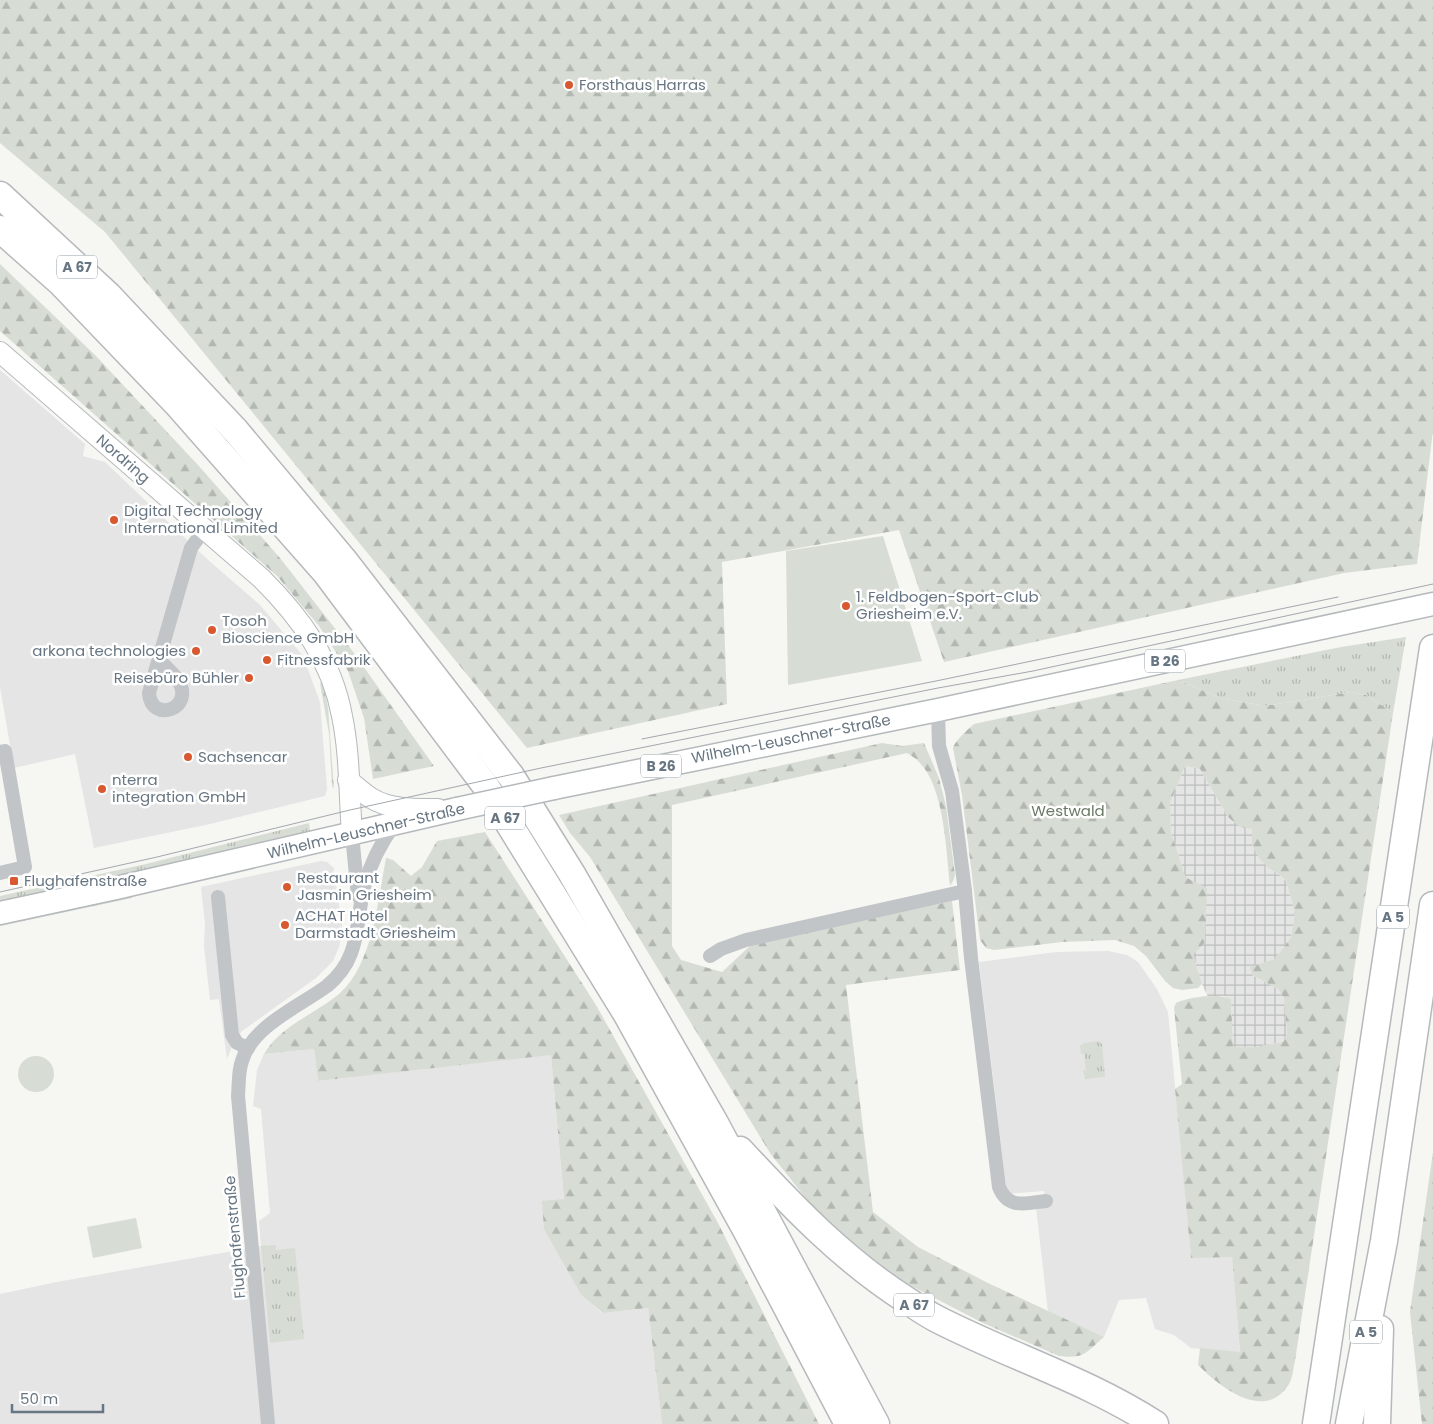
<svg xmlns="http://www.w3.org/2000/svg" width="1433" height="1424" viewBox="0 0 1433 1424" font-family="Poppins,sans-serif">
  <defs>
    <pattern id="industrial-grid" width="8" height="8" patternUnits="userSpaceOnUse" patternTransform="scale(1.25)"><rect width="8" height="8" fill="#e4e5e4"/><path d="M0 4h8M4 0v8" fill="none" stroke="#bdbebe"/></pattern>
    <pattern id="grass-tufts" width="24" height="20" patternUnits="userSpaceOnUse" patternTransform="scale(1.25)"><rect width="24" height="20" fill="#d7ddd4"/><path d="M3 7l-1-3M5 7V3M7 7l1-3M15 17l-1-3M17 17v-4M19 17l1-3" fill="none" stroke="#b2b8b1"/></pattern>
    <pattern id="forest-firs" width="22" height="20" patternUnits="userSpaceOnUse" patternTransform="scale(1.25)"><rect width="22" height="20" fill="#d7ddd4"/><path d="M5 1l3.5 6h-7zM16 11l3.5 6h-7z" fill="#b2b8b1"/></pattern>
  </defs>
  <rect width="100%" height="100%" fill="#f6f6f3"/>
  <!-- built -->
  <g fill="#e4e5e4">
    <path d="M0,370L85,444L83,456L105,462L207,559L260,605L303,656L320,702L327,789L325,796L210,824L94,848L75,754L14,768L0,687Z"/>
    <path d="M321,861L327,862L334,868L333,874L342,921V934L339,947L333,961L316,978L242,1031L233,1044L227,1059L219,999L210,1000L204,946L205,924L201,887Z"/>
    <path d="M1108,951L1127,955L1138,962L1157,989L1168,1012L1191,1257L1232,1256L1240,1353L1191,1348L1174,1335L1155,1329L1146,1298L1119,1300L1104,1337L1048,1312L1036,1207L1046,1206L1044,1191L1007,1194L979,962L1057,952Z"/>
    <path d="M314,1049L318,1081L551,1054L564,1200L582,1296L602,1313L648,1308L662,1424H0V1294L57,1282L261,1246L259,1221L270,1213L261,1109L253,1106L257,1070L264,1054Z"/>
  </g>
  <!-- industrial -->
  <path fill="url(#industrial-grid)" d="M1185,766L1200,769L1228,817L1252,829V845L1268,868L1280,875L1286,881L1295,913L1291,937L1275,959L1251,968L1252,975L1278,989L1284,998L1287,1034L1283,1042L1256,1047H1233L1231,999L1225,996L1208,997L1202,984L1193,955L1185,877L1178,853L1171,833L1170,803Z"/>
  <!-- grass -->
  <g fill="url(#grass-tufts)">
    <path d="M1406,637L1393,713L1366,695L1351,692L1265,706L1220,698L1178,680L1341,647Z"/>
    <path d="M323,681L328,707L334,789L332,786L329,734L320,683Z"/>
    <path d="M309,823L310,831L247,845L211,857L0,903V896L146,864Z"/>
    <path d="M133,893L132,898L0,926V922Z"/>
    <path d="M1099,1041L1102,1044L1105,1077L1085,1079L1083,1070H1086L1084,1054H1081L1080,1046L1084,1043Z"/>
    <path d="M276,1245V1250L295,1248L304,1339L270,1343L261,1246Z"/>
  </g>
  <!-- forest -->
  <g fill="url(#forest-firs)">
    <path d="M0,0H1433V430L1417,564L1344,573L944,662L899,530L722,562L727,704L527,748L105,232L0,143Z"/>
    <path d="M0,264L95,355L198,465L280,558L351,649L434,766L373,779L364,718L348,671L319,626L277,576L0,331Z"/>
    <path d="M1178,680L1220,698L1265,706L1351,692L1366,695L1393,713L1295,1361C1293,1368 1293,1378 1289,1384C1265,1423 1220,1387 1198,1365L1200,1348L1240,1352L1232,1257L1191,1258L1175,1089L1182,1084L1174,1008L1176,1003C1188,997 1220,993 1231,999L1233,1047H1256L1283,1042L1287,1034L1284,998L1278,989L1252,975L1250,967L1275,959L1291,937L1295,913L1286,881L1280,875L1268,868L1259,858L1252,845V829L1240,827L1228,817L1200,769L1185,766L1170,803L1171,833L1178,853L1185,877L1207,888L1205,942L1193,955L1202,984L1198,988L1182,990L1173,988L1165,981L1146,956L1134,946L1115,940L1062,942L994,950L986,948L980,940L962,795L953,748C955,741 968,729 974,724Z"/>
    <path d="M882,743L902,746L924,743L939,778L946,806L955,875L953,881L950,886C946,851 945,788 919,762C916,758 911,756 907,753L672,805V946L681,960L722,972L751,945L952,901L960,970L846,985L873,1212L918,1247L988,1283L1104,1337C1086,1352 1086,1359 1059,1356L983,1323L896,1278L848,1241L808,1201L770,1153L590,857L570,833L559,815Z"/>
    <path d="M485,832L596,1005L718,1223L819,1424H662L648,1308L603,1313L582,1296L544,1229L542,1201L564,1199L551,1055L318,1081L314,1049L264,1054C281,1025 316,1014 340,993C373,964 378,899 386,858L393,860L411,876L422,867L437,841Z"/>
    <path d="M1433,1152V1424H1422L1410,1312Z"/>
  </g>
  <!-- park -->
  <g fill="#d7ddd4">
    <path d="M883,536L922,661L788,685L786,551Z"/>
    <circle cx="36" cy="1074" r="18"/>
    <path d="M136,1218L142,1248L93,1258L87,1227Z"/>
  </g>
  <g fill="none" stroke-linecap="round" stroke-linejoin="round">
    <defs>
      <g id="secondary">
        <path d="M0,352L262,579C301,618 332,661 342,716C350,754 349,795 352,834"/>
        <path d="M348,780C356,786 363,793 371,798C390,810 416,809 438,809"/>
      </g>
      <g id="primary">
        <path d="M554,788L938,710L1433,604"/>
        <path d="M0,913L116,888L457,809"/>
      </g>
      <g id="motorway">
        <path d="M0,195L108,295L236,431L343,559L511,776L572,874L715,1123L876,1424"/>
        <path d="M0,229L61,283L177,404L326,573L485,785L626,1013L746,1230L848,1424"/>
        <path d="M740,1150C791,1205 843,1260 908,1301C917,1307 927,1314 937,1319C1009,1356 1087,1380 1155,1424"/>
        <path d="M1316,1424L1433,648"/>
        <path d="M1349,1424L1384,1241L1433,905"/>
        <path d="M1377,1424L1380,1329"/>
      </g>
    </defs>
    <!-- secondary casing -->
    <use href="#secondary" stroke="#b4b9bc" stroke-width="22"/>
    <!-- primary casing -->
    <use href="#primary" stroke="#b5b9bc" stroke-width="25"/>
    <!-- motorway casing -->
    <use href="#motorway" stroke="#b6b9bc" stroke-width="29"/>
    <!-- minor -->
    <g stroke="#c1c5c8" stroke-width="14">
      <path d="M159,660C165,666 173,673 178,680C196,709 151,724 149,693L191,548L204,530"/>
      <path d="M938,710L939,746L952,791L965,891L971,958L999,1187C1008,1210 1026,1203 1046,1201"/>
      <path d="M0,752L5,751L25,867L0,873"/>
      <path d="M352,834L358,896"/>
      <path d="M218,897L232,1035L237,1043L248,1048"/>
      <path d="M710,956L721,949L746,940L965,891"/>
      <path d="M268,1424L238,1096C239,1085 238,1072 242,1061C252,1026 300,1006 327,986C361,958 355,926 364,887C370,865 380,844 394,825"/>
    </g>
    <!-- secondary -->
    <use href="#secondary" stroke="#fff" stroke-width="20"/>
    <!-- primary -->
    <use href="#primary" stroke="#fff" stroke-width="22"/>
    <!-- motorway -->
    <use href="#motorway" stroke="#fff" stroke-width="26"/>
    <!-- tram -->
    <g stroke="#a3a8ad" stroke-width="1">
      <path d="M642,739L936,681L1338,597"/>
      <path d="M0,892L157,857L350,810L541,768L938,688L1033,671L1433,584"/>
    </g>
    <defs>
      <path id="primary-bridge" d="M457,809L554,788"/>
    </defs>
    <!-- primary-bridge casing -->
    <use href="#primary-bridge" stroke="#b5b9bc" stroke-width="25" stroke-linecap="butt"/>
    <!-- primary-bridge -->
    <use href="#primary-bridge" stroke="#fff" stroke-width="22"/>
  </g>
  <!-- markers -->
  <g fill="#d95830" stroke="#fff" stroke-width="2">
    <circle cx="569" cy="85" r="5"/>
    <circle cx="114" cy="520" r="5"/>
    <circle cx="846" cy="606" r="5"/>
    <circle cx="212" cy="630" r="5"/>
    <circle cx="196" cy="651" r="5"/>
    <circle cx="267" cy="660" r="5"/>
    <circle cx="249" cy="678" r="5"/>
    <circle cx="188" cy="757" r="5"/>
    <circle cx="102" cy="789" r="5"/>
    <rect x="9" y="876" width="10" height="10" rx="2.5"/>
    <circle cx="287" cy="887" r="5"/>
    <circle cx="285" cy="925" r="5"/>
  </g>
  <g text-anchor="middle" stroke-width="5" stroke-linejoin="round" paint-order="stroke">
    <!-- shield labels -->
    <g fill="#fff" stroke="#959fa8" stroke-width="1">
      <rect x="57" y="255.5" width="40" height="23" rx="4"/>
      <rect x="1145" y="649.5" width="40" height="23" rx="4"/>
      <rect x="641" y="754.5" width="40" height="23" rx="4"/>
      <rect x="485" y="806.5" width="40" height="23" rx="4"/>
      <rect x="1377" y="905.5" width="32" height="23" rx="4"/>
      <rect x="894" y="1293.5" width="40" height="23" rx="4"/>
      <rect x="1350" y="1320.5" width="32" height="23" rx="4"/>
    </g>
    <g font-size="14" font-weight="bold" fill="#677682">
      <text x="77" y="272">A 67</text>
      <text x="1165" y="666">B 26</text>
      <text x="661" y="771">B 26</text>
      <text x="505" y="823">A 67</text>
      <text x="1393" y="922">A 5</text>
      <text x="914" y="1310">A 67</text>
      <text x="1366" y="1337">A 5</text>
    </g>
    <!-- poi labels -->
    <g font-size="15" fill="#677682" stroke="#fff" text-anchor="start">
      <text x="579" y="90">Forsthaus Harras</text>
      <text x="124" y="516">Digital Technology<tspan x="124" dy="17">International Limited</tspan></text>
      <text x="856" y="602">1. Feldbogen-Sport-Club<tspan x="856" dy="17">Griesheim e.V.</tspan></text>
      <text x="222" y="626">Tosoh<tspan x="222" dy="17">Bioscience GmbH</tspan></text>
      <text x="186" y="656" text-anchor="end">arkona technologies</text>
      <text x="277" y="665">Fitnessfabrik</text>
      <text x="239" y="683" text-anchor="end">Reisebüro Bühler</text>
      <text x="198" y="762">Sachsencar</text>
      <text x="112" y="785">nterra<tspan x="112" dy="17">integration GmbH</tspan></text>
      <text x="297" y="883">Restaurant<tspan x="297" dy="17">Jasmin Griesheim</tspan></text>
      <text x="24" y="886">Flughafenstraße</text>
      <text x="295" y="921">ACHAT Hotel<tspan x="295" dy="17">Darmstadt Griesheim</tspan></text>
    </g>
    <!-- street labels -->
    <g font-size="15" fill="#677682" stroke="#fff">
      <text transform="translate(123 459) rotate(41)" y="5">Nordring</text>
      <text transform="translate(791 739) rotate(-11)" y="5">Wilhelm-Leuschner-Straße</text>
      <text transform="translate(366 831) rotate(-13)" y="5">Wilhelm-Leuschner-Straße</text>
      <text transform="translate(235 1237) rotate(-95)" y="5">Flughafenstraße</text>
    </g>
    <!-- park labels -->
    <g font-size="15" fill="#697a65" stroke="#fff">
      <text x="1068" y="816">Westwald</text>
    </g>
  </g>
  <!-- scale -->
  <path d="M12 1404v8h91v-8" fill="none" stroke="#677682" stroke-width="2.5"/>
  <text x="20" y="1404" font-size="15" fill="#677682" stroke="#ffffff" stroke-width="4" paint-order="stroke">50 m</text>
</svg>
